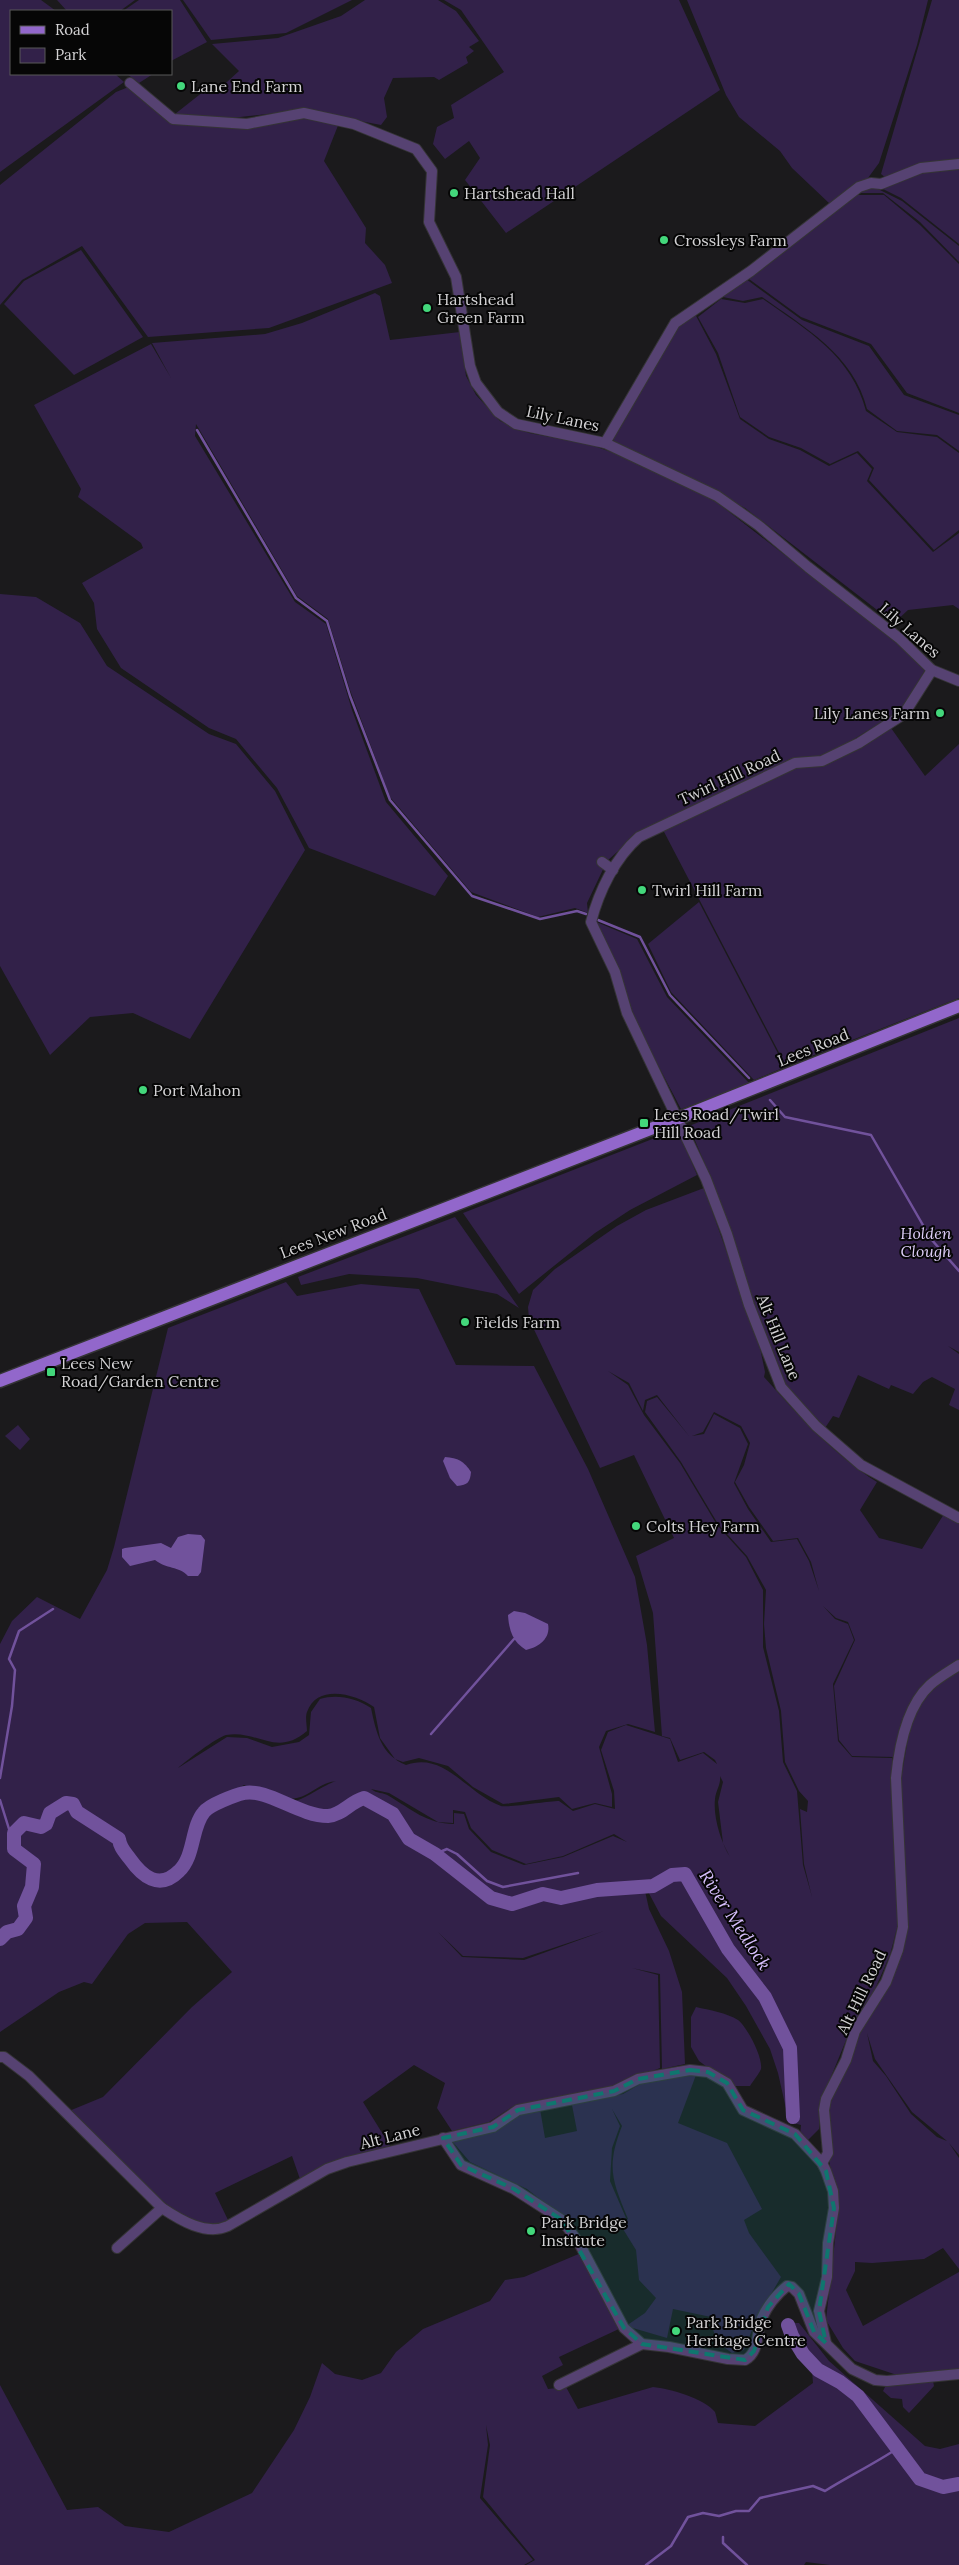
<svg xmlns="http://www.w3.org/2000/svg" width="959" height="2565" viewBox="0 0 959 2565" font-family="Lora,serif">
  <rect width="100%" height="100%" fill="#1b1a1c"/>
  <!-- green -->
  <g fill="#322149" fill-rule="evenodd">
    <path d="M0,0H41L56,11H11V74H115L124,82L0,172Z"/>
    <path d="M57,0H135L120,11H67Z"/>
    <path d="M139,0H180L207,42L171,61V11H123Z"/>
    <path d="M183,0H352L286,33L211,40Z"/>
    <path d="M365,0H438L456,11L479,41L469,47L474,51L466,57L468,63L439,80L434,77L393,78L384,98L387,117L381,125L303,110L222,119L175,114L208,88L216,92L239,71L212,44L278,38L341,16Z"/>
    <path d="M444,0H679L720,90L506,233L465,180L480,158L469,141L445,159L433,144L437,127L454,118L451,105L504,72L461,10Z"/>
    <path d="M687,0H928L917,45L879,163L868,178L830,204L792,168L780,151L739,117L726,95Z"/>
    <path d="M932,0H959V161L920,163L886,178L881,174Z"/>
    <path d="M127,74H153L139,83Z"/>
    <path d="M131,86L170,122L306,119L339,123L324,161L366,228L365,243L385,265L392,283L269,328L148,337L82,246L22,280L0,305V185L116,92Z"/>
    <path d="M925,169H959V244L901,198L879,187Z"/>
    <path d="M874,187L902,201L959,246V262L920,222L883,193H853Z"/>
    <path d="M852,195H884L920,225L959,264V413L907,393L871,344L801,317L749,279Z"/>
    <path d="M81,250L143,337L74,375L4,304L24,281Z"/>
    <path d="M746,279L802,320L869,346L904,395L959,415V451L937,435L897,431L867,409C854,355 804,327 762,297L743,301L718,296Z"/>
    <path d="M375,293L380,296L390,340L460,332L466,376L476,395L500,421L529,433L589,444L677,476L719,504L799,566L880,625L925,670L905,704L895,714L823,758L793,760L635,836L607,861L587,903L588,913L575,908L538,917L471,892L390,797L350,690L328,619L297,596L196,424L195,436L295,602L326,624L352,710L386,802L448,876L435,896L309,848L277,788L236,739L209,728L121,668L97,629L94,603L82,583L143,548L141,543L78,497L81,489L34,405L151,344L171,378L152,343L265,334L302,323Z"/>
    <path d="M721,299L745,303L763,299C807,330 852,356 866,411L897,432L937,437L959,453V530L934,550L869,480L874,468L858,451L830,464L801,448L769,437L740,417L718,353L698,317Z"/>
    <path d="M694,312L716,354L740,419L769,439L800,450L829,466L857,453L872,469L867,481L933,552L959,533V609L953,605L908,610L894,623L745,508L614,442L613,438L675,328Z"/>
    <path d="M0,594L36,597L80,623L107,666L209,734L236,744L275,791L305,850L190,1039L133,1013L90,1017L50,1055L0,966Z"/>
    <path d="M891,728L925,776L959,744V998L786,1066L662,828L794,766L821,764L863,747Z"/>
    <path d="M699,902L785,1067L754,1080L671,992L648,944Z"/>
    <path d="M594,921L637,939L667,997L750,1084L681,1109L629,1010Z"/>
    <path d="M959,1018V1352L948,1346L959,1354V1410L949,1405L955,1389L932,1377L923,1382L913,1394L891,1385L889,1389L858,1375L839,1418L833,1416L825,1428L786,1388L773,1361L711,1179L689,1126Z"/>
    <path d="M678,1129L697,1175L630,1210L595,1233L519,1294L463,1213Z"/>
    <path d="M704,1188L759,1343L765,1372L764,1377C799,1416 833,1454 877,1482L860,1510L879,1538L922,1549L944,1514L959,1522V1662L906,1712L894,1757L852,1756L839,1740L834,1686L855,1640L848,1622L836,1618L823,1606L835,1619L848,1624L854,1640L833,1684L838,1741L852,1757L892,1758L898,1924L890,1955L871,1998L849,2033L821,2101L819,2129L806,2142L800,2135L801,2125L789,2122L778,2073L770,2049L746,2006L727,1978L661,1916L643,1882L649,1909L669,1951L682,1992L685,2064L662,2069L660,1974L632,1968L658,1975L660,2068L607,2089L539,2100L512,2107L489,2122L452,2131L437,2108L445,2083L414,2065L363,2102L392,2149L301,2182L292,2156L215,2193L228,2220C220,2223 213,2227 206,2225C159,2216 102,2144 69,2111L103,2097L192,2007L232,1972L187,1922L145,1923L128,1934L92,1984L84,1982L59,1992L0,2032V1644L12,1621L37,1597L80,1619L107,1570L114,1547L168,1328L286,1282L297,1296L361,1284L419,1289L456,1365L534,1366L588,1469L635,1577L647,1645L655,1732L628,1724L606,1731L599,1747L612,1794V1807L595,1803L572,1809L559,1797L503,1804L473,1787L448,1766L419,1758L403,1762L395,1759L380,1738L374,1707C356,1694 317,1683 307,1712C305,1717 307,1726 307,1731C276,1758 257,1729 226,1735C216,1738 187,1760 178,1768L227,1737L247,1738L272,1747L299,1742L309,1735L311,1712L320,1699C337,1694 356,1698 371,1708C376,1732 381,1755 406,1765C445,1751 467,1794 501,1806C507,1808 548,1801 559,1801L573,1811L595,1804L615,1809L614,1791L601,1750L608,1732L626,1725L670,1739L678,1762L703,1753L717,1764L715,1760L704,1752L680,1760L670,1738L662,1736L653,1613L636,1556L674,1538L634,1455L600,1468L529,1319L528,1307L533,1290L555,1269L617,1226L646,1210ZM608,1371L629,1383L643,1411L645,1400L657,1395L689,1436L657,1397L647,1401L645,1412L681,1462L718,1524L747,1556L766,1590L764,1624L766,1648L781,1711L785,1762L799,1791L808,1801L807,1812L800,1809L804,1864L812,1897L803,1865L797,1791L783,1762L779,1711L763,1647V1590L746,1557L717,1525L680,1463L644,1415L628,1385ZM714,1412L741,1426L750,1443L744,1465L735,1482L749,1507L773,1541L798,1538L811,1562L819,1591L809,1561L797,1539L771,1542L748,1509L734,1483L748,1444L740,1428L714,1414L704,1434L692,1436L703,1432ZM720,1776L723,1782L718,1802L723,1843L730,1857C721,1842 713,1817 715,1799C716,1790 721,1785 720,1776ZM336,1781C324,1785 306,1798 298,1800C276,1806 256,1783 235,1790L244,1785C259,1790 282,1802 297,1798C311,1795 321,1782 336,1781ZM371,1789L389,1793L438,1822L453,1823V1810L465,1812L471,1828L492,1850L526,1864L563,1856L614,1834L627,1842L613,1836L563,1857L524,1865L491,1852L469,1829L464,1814L454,1813V1824C427,1824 411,1809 389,1796C383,1792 377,1794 371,1789ZM604,1931L524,1960L462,1957L438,1932L463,1956L523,1958Z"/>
    <path d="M455,1217L519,1308L497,1294L417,1278L349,1274L301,1285L298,1277Z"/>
    <path d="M18,1425L30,1439L20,1450L5,1436Z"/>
    <path d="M959,1669V2155L949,2143L959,2158V2269L943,2248L924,2259L872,2263L855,2262V2271L846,2290L863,2326L959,2272V2369L897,2375L855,2361L843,2348L826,2320L838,2213L829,2160L827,2110L857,2034L906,1934L901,1779L910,1727L918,1705L933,1686ZM867,2033L875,2059L912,2112L947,2141L937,2137L911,2114L886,2076L873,2061Z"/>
    <path d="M696,2007C709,2010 727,2013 738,2020C747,2027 763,2057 761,2069C759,2074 753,2081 750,2086H733L699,2061L691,2047V2017Z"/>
    <path d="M696,2075L678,2123L727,2143L762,2209L744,2220L749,2233L781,2277L756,2320L744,2350L732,2353C718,2344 712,2334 711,2317L673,2309L667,2338L626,2326L645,2313L656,2298L639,2280L636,2250L623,2229L624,2222L628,2219C612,2180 606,2167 622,2126L612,2109L620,2126L612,2148L610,2181L626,2218L608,2222L563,2217L527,2189L470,2162L452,2141L520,2111L540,2109L545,2138L577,2131L572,2105L623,2094L642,2083L665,2077Z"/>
    <path d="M581,2253L621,2328L559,2357L563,2365L542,2376L548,2389L566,2387L578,2409L653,2387C670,2389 704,2398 715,2412C716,2415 717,2420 718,2423L755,2426L813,2383L811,2359L783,2323H799L829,2361L925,2446L940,2449L959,2444V2565H830L806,2562L804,2565H526L535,2560L483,2497L490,2445L486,2425L488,2445L480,2498L533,2560L524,2565H0V2385L67,2510L98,2507L125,2526L169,2532L252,2493L294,2430L310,2397L322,2363L335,2374L362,2380L381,2373L396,2352L423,2329L490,2301L505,2280L524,2277Z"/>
    <path d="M933,2381L934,2386L909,2413L903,2407L902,2399L891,2398L883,2391L886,2385Z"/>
  </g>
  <!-- water -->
  <g fill="#71529c">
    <path d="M445,1457C458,1458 464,1461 471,1472C470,1482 468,1485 457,1486L450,1478L443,1461Z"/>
    <path d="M188,1534L201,1535L205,1540L201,1572L198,1576H188C179,1566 166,1569 155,1560L130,1566L122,1557V1549L125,1548L161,1543L171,1548L178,1537Z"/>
    <path d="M514,1611L525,1613L548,1624C551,1638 539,1647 526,1650C513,1642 509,1631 508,1615Z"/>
  </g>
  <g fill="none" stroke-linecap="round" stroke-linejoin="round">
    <!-- stream -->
    <g stroke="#71529c" stroke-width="2.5">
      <path d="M197,430L296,598L327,621L350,696L390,800L472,896L540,919L577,911L586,914"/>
      <path d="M598,920L640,937L670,995L749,1078"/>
      <path d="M770,1100L785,1117L871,1135L931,1239L959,1271"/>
      <path d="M431,1734L514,1639"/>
      <path d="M0,1778L12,1706L15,1670L9,1659L19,1631L53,1609"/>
      <path d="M0,1800L9,1829L14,1833"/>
      <path d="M435,1854L447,1849L457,1854L487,1881L503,1887L578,1873"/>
      <path d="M723,2537V2543L747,2565"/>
      <path d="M646,2565L671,2546L688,2517L703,2513L719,2516L736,2511H749L760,2498L813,2486L825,2491C849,2476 874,2464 898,2448"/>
    </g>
    <!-- river -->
    <g stroke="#71529c" stroke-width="14">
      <path d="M0,1939L7,1932L18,1929L26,1918L24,1906L32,1887L34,1864L14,1849V1833L24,1823L41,1827L46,1824L50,1813L66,1803L73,1804L77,1812L119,1839C120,1848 125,1852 130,1859C142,1876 159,1891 179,1871C195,1856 191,1827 204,1812C209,1805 235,1795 244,1793C267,1788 299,1816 328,1816C342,1815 350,1802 364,1798L393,1814L409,1839L435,1854L491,1898L512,1904L543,1894L561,1898L597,1890L653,1886L672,1875L685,1874L728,1949L765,1997L790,2048L793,2117"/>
      <path d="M788,2325L792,2336L803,2354L818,2370L840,2382L858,2396L920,2479L943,2487L959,2484"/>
    </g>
    <defs>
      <g id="minor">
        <path d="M130,83L173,119L247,124L304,113L354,124L416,149L432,171L429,222L456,277L470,366L476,383L498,412L516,424L605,443L717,496L758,525L808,567L899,638L932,670L959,681"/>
        <path d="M605,443L675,323L751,271L859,187L871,183L881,184L921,168L959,164"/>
        <path d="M932,670L904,714L859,743L822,761L795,763L639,837C615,858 599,891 591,922L615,972L627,1013L706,1179L727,1234L749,1305L781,1387L816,1426L861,1465L959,1518"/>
        <path d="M602,862L613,870"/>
        <path d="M0,2057H4L29,2076L162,2208C180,2220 206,2236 228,2226L327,2169L347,2162L493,2127L518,2110L614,2091L638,2079L690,2070L708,2072L727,2083L743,2110L795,2134L822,2163L826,2171L833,2191L834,2208L828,2243L827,2277L819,2311L826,2343"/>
        <path d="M443,2138L461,2165L514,2189L562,2220L579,2243L624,2328L642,2344L669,2347L728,2359L745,2360C760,2352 756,2332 762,2318C768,2305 776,2295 787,2286L792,2287L799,2294L814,2332L852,2369L875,2380L887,2381L959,2374"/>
        <path d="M822,2163L828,2153L824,2110L826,2099L846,2060L855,2031L886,1982L898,1950L903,1927L896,1778C899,1747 907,1706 930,1685C939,1677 950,1671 959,1665"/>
        <path d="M117,2248L162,2208"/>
        <path d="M559,2385L642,2344"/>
      </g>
      <path id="major" d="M0,1381L679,1118L959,1006"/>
    </defs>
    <!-- minor casing -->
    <use href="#minor" stroke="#353436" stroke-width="12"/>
    <!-- major casing -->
    <use href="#major" stroke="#353436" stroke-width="15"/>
    <!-- minor -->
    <use href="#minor" stroke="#564272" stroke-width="10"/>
    <!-- major -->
    <use href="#major" stroke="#9267cb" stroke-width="12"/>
  </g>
  <!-- marked area -->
  <path fill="#0f766e" fill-opacity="0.2" stroke="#0f766e" stroke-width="4" stroke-dasharray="10 6" stroke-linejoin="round" d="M690,2070L708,2072L727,2083L743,2110L795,2134L826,2171L834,2208L819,2311L826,2343L814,2332L799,2294L789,2284L768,2307L754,2351L745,2360L642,2344L624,2328L562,2220L514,2189L461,2165L443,2138L493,2127L518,2110L614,2091L638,2079Z"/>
  <!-- markers -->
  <g fill="#43d77b" stroke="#060606" stroke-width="2">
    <circle cx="181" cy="86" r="5"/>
    <circle cx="454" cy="193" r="5"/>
    <circle cx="664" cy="240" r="5"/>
    <circle cx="427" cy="308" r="5"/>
    <circle cx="940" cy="713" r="5"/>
    <circle cx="642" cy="890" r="5"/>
    <circle cx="143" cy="1090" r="5"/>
    <rect x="639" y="1118" width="10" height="10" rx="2.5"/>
    <circle cx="465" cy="1322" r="5"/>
    <rect x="46" y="1367" width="10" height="10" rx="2.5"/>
    <circle cx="636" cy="1526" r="5"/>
    <circle cx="531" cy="2231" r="5"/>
    <circle cx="676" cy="2331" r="5"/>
  </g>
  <g text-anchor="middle" stroke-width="4" stroke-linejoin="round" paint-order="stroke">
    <!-- poi labels -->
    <g font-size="16" fill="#d3d2d4" stroke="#060606" text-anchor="start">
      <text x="191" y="92">Lane End Farm</text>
      <text x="464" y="199">Hartshead Hall</text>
      <text x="674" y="246">Crossleys Farm</text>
      <text x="437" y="305">Hartshead<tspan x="437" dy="18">Green Farm</tspan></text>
      <text x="930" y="719" text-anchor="end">Lily Lanes Farm</text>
      <text x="652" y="896">Twirl Hill Farm</text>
      <text x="153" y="1096">Port Mahon</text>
      <text x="654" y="1120">Lees Road/Twirl<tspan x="654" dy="18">Hill Road</tspan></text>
      <text x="475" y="1328">Fields Farm</text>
      <text x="61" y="1369">Lees New<tspan x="61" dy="18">Road/Garden Centre</tspan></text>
      <text x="646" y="1532">Colts Hey Farm</text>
      <text x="541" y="2228">Park Bridge<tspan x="541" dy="18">Institute</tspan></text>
      <text x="686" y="2328">Park Bridge<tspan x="686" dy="18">Heritage Centre</tspan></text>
    </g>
    <!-- street labels -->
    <g font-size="16" fill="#d3d2d4" stroke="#060606">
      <text transform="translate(563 418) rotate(12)" y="6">Lily Lanes</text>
      <text transform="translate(910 630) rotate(41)" y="6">Lily Lanes</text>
      <text transform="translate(729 777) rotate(-25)" y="6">Twirl Hill Road</text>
      <text transform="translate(813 1047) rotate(-22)" y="6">Lees Road</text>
      <text transform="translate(333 1233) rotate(-21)" y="6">Lees New Road</text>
      <text transform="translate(779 1337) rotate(68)" y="6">Alt Hill Lane</text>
      <text transform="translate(861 1992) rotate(-64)" y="6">Alt Hill Road</text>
      <text transform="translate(390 2136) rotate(-14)" y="6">Alt Lane</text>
    </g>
    <!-- park labels -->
    <g font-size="16" font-style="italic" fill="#decef8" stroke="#060606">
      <text x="926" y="1239">Holden<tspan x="926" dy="18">Clough</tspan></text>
    </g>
    <!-- water labels -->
    <g font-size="18" font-style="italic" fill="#d6befc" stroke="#060606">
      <text transform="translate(735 1920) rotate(57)" y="6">River Medlock</text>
    </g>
  </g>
  <!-- legend -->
  <rect x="10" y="10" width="162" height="65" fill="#060606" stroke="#585858"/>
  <rect x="20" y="26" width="25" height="8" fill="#9267cb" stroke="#585858"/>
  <text x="55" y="35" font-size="15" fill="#d3d2d4">Road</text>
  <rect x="20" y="48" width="25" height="15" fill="#322149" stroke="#585858"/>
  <text x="55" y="60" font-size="15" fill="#d3d2d4">Park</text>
</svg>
